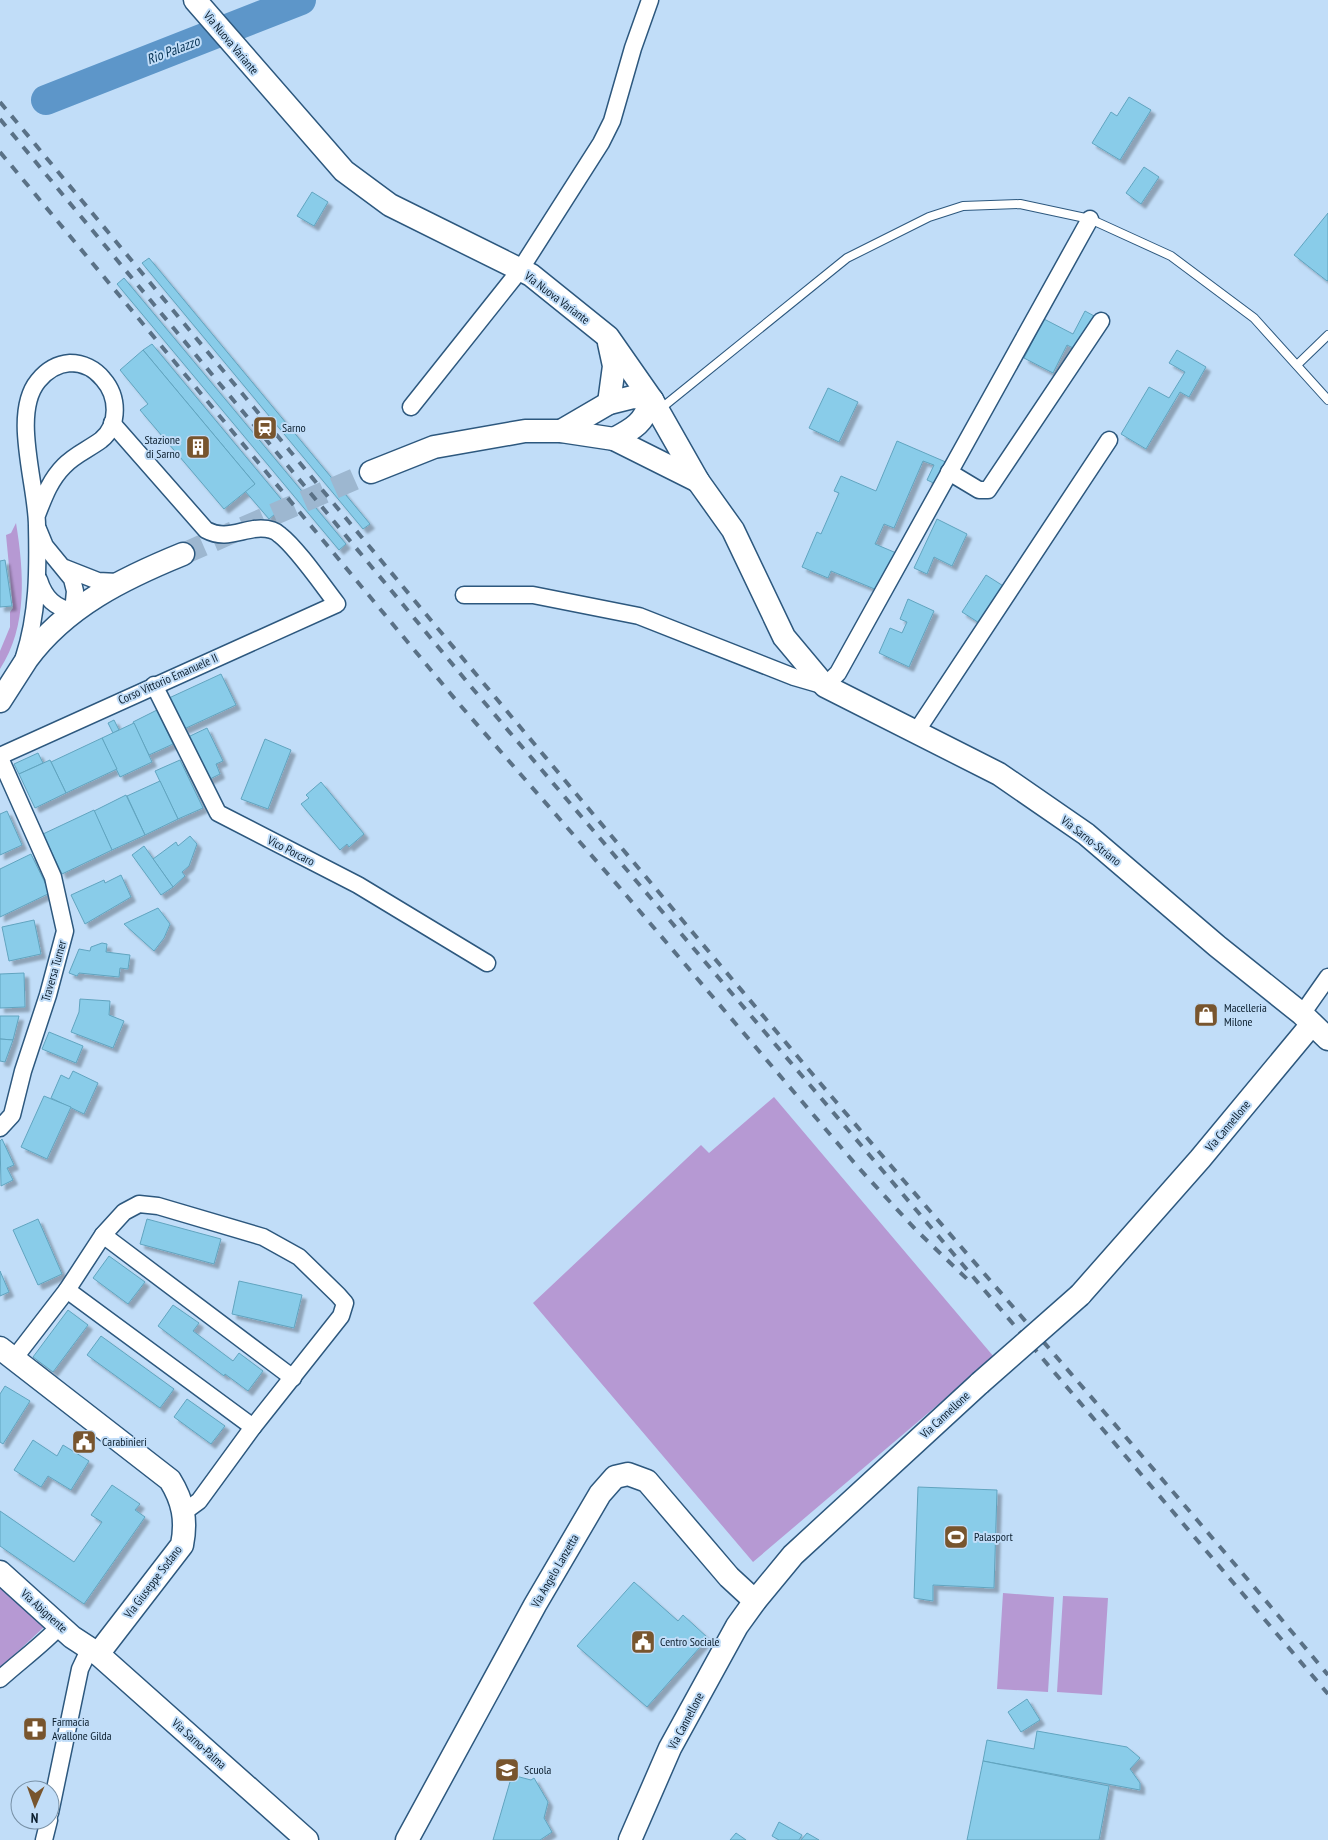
<svg xmlns="http://www.w3.org/2000/svg" width="1328" height="1840" viewBox="0 0 1328 1840" font-family="'PT Sans Narrow',sans-serif">
  <defs>
    <filter id="shadow"><feDropShadow dx="4.5" dy="4.5" stdDeviation="1" flood-color="#0004"/></filter>
  </defs>
  <rect width="100%" height="100%" fill="#c1ddf8"/>
  <!-- green -->
  <g fill="#b699d3">
    <path d="M16,523C24,572 28,626 0,669V651L10,627V612L13,608L6,535L11,533Z"/>
    <path d="M774,1097L994,1357L753,1562L533,1303L701,1145L709,1153Z"/>
    <path d="M0,1588L44,1627L0,1668Z"/>
    <path d="M1003,1593L1054,1597L1048,1692L997,1689Z"/>
    <path d="M1063,1596L1108,1598L1102,1695L1057,1692Z"/>
  </g>
  <g fill="none" stroke-linecap="round" stroke-linejoin="round">
    <!-- river -->
    <path stroke="#5d96c9" stroke-width="30" d="M46,100L301,0"/>
  </g>
  <!-- building -->
  <g fill="#89cce9" stroke="#61a4bf" filter="url(#shadow)">
    <path d="M1129,97L1151,110L1120,160L1092,143L1111,112L1117,116Z"/>
    <path d="M1144,167L1159,177L1141,204L1126,193Z"/>
    <path d="M312,192L328,202L314,226L297,216Z"/>
    <path d="M1328,213V280L1327,281L1294,255Z"/>
    <path d="M149,258L370,524L363,529L142,263Z"/>
    <path d="M124,278L346,544L339,550L117,284Z"/>
    <path d="M1085,311L1096,317L1079,351L1067,345L1053,373L1024,358L1044,319L1073,334Z"/>
    <path d="M152,344L286,505L269,519L245,491L255,484L143,350Z"/>
    <path d="M143,350L255,484L224,509L140,410L148,404L120,370Z"/>
    <path d="M1177,350L1206,367L1189,397L1180,392L1146,449L1121,434L1149,387L1169,398L1185,372L1169,363Z"/>
    <path d="M828,388L858,402L839,442L809,428Z"/>
    <path d="M897,441L948,463L938,485L927,480L934,465L923,461L894,528L884,524L875,544L901,555L877,590L831,571L828,578L802,567L817,532L821,534L839,493L834,491L841,476L876,491Z"/>
    <path d="M937,519L967,534L952,566L934,557L927,574L914,568Z"/>
    <path d="M5,560L12,606L0,607V561Z"/>
    <path d="M986,575L1008,589L984,626L962,612Z"/>
    <path d="M908,599L934,611L909,667L879,653L890,628L902,633L907,622L900,619Z"/>
    <path d="M221,674L236,705L184,729L169,698Z"/>
    <path d="M157,710L173,744L149,755L133,722Z"/>
    <path d="M114,720L119,730L113,733L108,723Z"/>
    <path d="M134,723L152,762L120,777L102,738Z"/>
    <path d="M207,728L223,761L216,764L220,774L208,780L188,737Z"/>
    <path d="M102,738L117,769L66,793L51,762Z"/>
    <path d="M265,739L291,750L268,809L241,799Z"/>
    <path d="M38,753L43,763L19,774L14,764Z"/>
    <path d="M50,760L66,793L35,808L19,774Z"/>
    <path d="M180,760L203,808L178,819L155,771Z"/>
    <path d="M160,781L178,819L145,835L127,796Z"/>
    <path d="M321,782L364,834L349,847L347,844L340,850L301,804L309,798L306,795Z"/>
    <path d="M126,795L145,835L112,850L94,811Z"/>
    <path d="M94,810L112,850L62,874L43,834Z"/>
    <path d="M7,811L22,845L0,855V814Z"/>
    <path d="M190,836L197,844L189,866L182,872L185,876L173,887L153,859L176,842L178,846Z"/>
    <path d="M144,846L173,887L161,895L132,855Z"/>
    <path d="M31,854L50,893L0,917V869Z"/>
    <path d="M121,875L131,897L85,924L71,895L104,880L105,883Z"/>
    <path d="M158,908L170,924L164,938L154,951L124,924Z"/>
    <path d="M34,920L41,954L9,961L2,927Z"/>
    <path d="M102,943L107,944L106,952L130,955L128,969L120,968L119,977L79,973L77,976L69,973L79,949L90,951L91,947Z"/>
    <path d="M24,973L25,1007L0,1008V974Z"/>
    <path d="M80,999L110,1001L109,1015L124,1021L113,1048L71,1032L79,1012Z"/>
    <path d="M0,1016H19L13,1040L0,1039Z"/>
    <path d="M49,1032L83,1046L76,1063L42,1049Z"/>
    <path d="M0,1039L13,1040L5,1062L0,1061Z"/>
    <path d="M73,1071L98,1083L84,1114L51,1098L61,1075L69,1079Z"/>
    <path d="M44,1096L71,1107L47,1159L21,1147Z"/>
    <path d="M2,1139L14,1165L7,1168L13,1180L1,1186L0,1141Z"/>
    <path d="M38,1219L62,1274L38,1285L13,1230Z"/>
    <path d="M147,1219L221,1239L214,1264L140,1244Z"/>
    <path d="M109,1256L145,1282L128,1304L93,1278Z"/>
    <path d="M0,1271L9,1292L0,1296Z"/>
    <path d="M239,1281L302,1295L294,1328L232,1314Z"/>
    <path d="M173,1305L199,1323L193,1331L233,1361L239,1353L263,1371L248,1391L225,1374L224,1376L158,1326Z"/>
    <path d="M68,1310L88,1325L53,1372L33,1357Z"/>
    <path d="M101,1336L174,1389L160,1408L87,1355Z"/>
    <path d="M5,1386L30,1401L3,1444L0,1442V1394Z"/>
    <path d="M187,1399L225,1426L211,1444L174,1417Z"/>
    <path d="M33,1440L57,1456L63,1445L89,1461L71,1490L48,1476L41,1487L14,1470Z"/>
    <path d="M112,1485L140,1504L135,1510L145,1517L84,1604L0,1546V1511L74,1562L102,1522L91,1515Z"/>
    <path d="M918,1487L997,1490L994,1588L933,1585V1601L914,1598Z"/>
    <path d="M634,1582L678,1621L683,1615L708,1638L647,1707L577,1646Z"/>
    <path d="M1027,1699L1040,1720L1021,1732L1008,1712Z"/>
    <path d="M1037,1731L1127,1747L1140,1758L1130,1769L1140,1783V1790L983,1761L987,1740L1034,1749Z"/>
    <path d="M983,1761L1109,1786L1099,1840H967Z"/>
    <path d="M512,1775L531,1780L534,1778L548,1802L544,1818L552,1832L540,1840H493Z"/>
    <path d="M779,1822L802,1835L799,1840H779L772,1836Z"/>
    <path d="M736,1833L746,1840H730Z"/>
    <path d="M807,1833L819,1840H801Z"/>
  </g>
  <g fill="none" stroke-linecap="round" stroke-linejoin="round">
    <!-- secondary-tunnel -->
    <path stroke="#9db7d0" stroke-width="22" stroke-dasharray="22 11" stroke-linecap="butt" d="M183,554L371,472"/>
    <defs>
      <g id="lane">
        <path d="M1297,365L1328,335"/>
        <path d="M659,410L847,258L929,217L963,206L1020,204L1090,219L1171,256L1254,318L1328,400"/>
      </g>
      <g id="street">
        <path d="M411,407L520,270L601,143L612,121L633,48L650,0"/>
        <path d="M949,472L979,490H988L1101,321"/>
        <path d="M38,529L45,546L72,579L75,591L73,612C55,607 45,599 39,580"/>
        <path d="M65,568L98,581L118,582"/>
        <path d="M464,595H533L639,616L794,677L825,686L838,673L1090,219"/>
        <path d="M24,657C38,614 38,570 37,526C37,485 11,414 38,381C46,371 57,364 70,363C83,363 95,369 103,379C118,396 120,424 101,440C89,449 74,455 64,466C50,480 44,497 37,515"/>
        <path d="M154,685L218,813L358,885L487,963"/>
        <path d="M916,732L1109,440"/>
        <path d="M0,756L337,604C323,586 297,548 280,535C274,529 263,528 254,529C236,532 223,539 206,530L112,423"/>
        <path d="M0,758L53,877L65,931L48,995L23,1071L12,1115L0,1128"/>
        <path d="M1302,1014L1328,977"/>
        <path d="M103,1235L293,1378"/>
        <path d="M67,1290L253,1427"/>
        <path d="M13,1360L67,1290L103,1235L124,1212L139,1204L158,1206L263,1237L299,1257L338,1295L345,1303L341,1316L253,1427L199,1501L184,1512"/>
        <path d="M0,1679C20,1661 42,1645 60,1626"/>
        <path d="M50,1813L80,1669L89,1650"/>
        <path d="M44,1840L49,1820"/>
      </g>
      <g id="secondary">
        <path d="M195,0L344,171L390,205L531,275L608,337L652,400L698,481L733,530L784,637L825,686L999,774L1086,834L1217,946L1302,1014L1328,1039"/>
        <path d="M609,403L614,366L609,343"/>
        <path d="M561,431L609,403L633,397L652,400"/>
        <path d="M614,439C635,428 643,423 652,400"/>
        <path d="M371,472L434,447L525,431H561L614,439L698,481"/>
        <path d="M0,701C9,687 18,673 27,659C66,606 124,578 183,554"/>
        <path d="M1080,1295L1200,1159L1312,1024"/>
        <path d="M0,1348L170,1480C183,1501 187,1520 182,1545L98,1654"/>
        <path d="M0,1572L72,1637L98,1654L307,1840"/>
        <path d="M407,1840L535,1605L600,1494L615,1477L628,1474L647,1481L729,1577L755,1601"/>
        <path d="M630,1840L670,1748L737,1626L755,1601L793,1555L980,1383"/>
      </g>
    </defs>
    <!-- lane casing -->
    <use href="#lane" stroke="#2d587e" stroke-width="10"/>
    <!-- street casing -->
    <use href="#street" stroke="#2d587e" stroke-width="19"/>
    <!-- secondary casing -->
    <use href="#secondary" stroke="#2d587e" stroke-width="25"/>
    <!-- lane -->
    <use href="#lane" stroke="#fff" stroke-width="8"/>
    <!-- street -->
    <use href="#street" stroke="#fff" stroke-width="16"/>
    <!-- secondary -->
    <use href="#secondary" stroke="#fff" stroke-width="22"/>
    <!-- rail -->
    <g stroke="#5a7186" stroke-width="4" stroke-dasharray="9 9" stroke-linecap="butt">
      <path d="M0,102C280,439 559,776 843,1110C1005,1299 1169,1484 1328,1675"/>
      <path d="M0,119L478,695L1328,1694"/>
      <path d="M0,152L460,705L620,888L857,1166L916,1230L967,1279"/>
    </g>
    <defs>
      <path id="secondary-bridge" d="M980,1383L1080,1295"/>
    </defs>
    <!-- secondary-bridge casing -->
    <use href="#secondary-bridge" stroke="#2d587e" stroke-width="25" stroke-linecap="butt"/>
    <!-- secondary-bridge -->
    <use href="#secondary-bridge" stroke="#fff" stroke-width="22"/>
  </g>
  <!-- icons -->
  <defs>
    <symbol id="station-square" viewBox="-11 -11 22 22"><rect x="-9" y="-9" width="18" height="18" rx="4" fill="#78552e" stroke="#c1ddf8"/><path d="M-3-6H3Q5-6 5-4V2Q5 4 3 4L4.5 6H3L1.5 4h-3L-3 6H-4.5L-3 4Q-5 4-5 2V-4Q-5-6-3-6ZM-3.5-4v3h7v-3ZM-3.5 1v1.5H-2V1ZM2 1v1.5H3.5V1Z" fill="#fff"/></symbol>
    <symbol id="building-square" viewBox="-11 -11 22 22"><rect x="-9" y="-9" width="18" height="18" rx="4" fill="#78552e" stroke="#c1ddf8"/><path d="M-4-6H4V6H1V3H-1V6H-4ZM-2.5-4.3h1.7v1.8h-1.7ZM.8-4.3h1.7v1.8H.8ZM-2.5-1h1.7V.8h-1.7ZM.8-1h1.7V.8H.8Z" fill="#fff"/></symbol>
    <symbol id="shop-square" viewBox="-11 -11 22 22"><rect x="-9" y="-9" width="18" height="18" rx="4" fill="#78552e" stroke="#c1ddf8"/><path d="M-5-2.5h2.3a2.7 3.5 0 0 1 5.4 0H5L5.5 6h-11ZM-1.5-2.5h3a1.5 2.3 0 0 0-3 0Z" fill="#fff"/></symbol>
    <symbol id="civic-square" viewBox="-11 -11 22 22"><rect x="-9" y="-9" width="18" height="18" rx="4" fill="#78552e" stroke="#c1ddf8"/><path d="M-.6-6.5H3V-4.5H.6V-3L4-1V1h2V6H-6V1h2V-1L-.6-3ZM-1.2 2.5V6h2.4V2.5Z" fill="#fff"/></symbol>
    <symbol id="stadium-square" viewBox="-11 -11 22 22"><rect x="-9" y="-9" width="18" height="18" rx="4" fill="#78552e" stroke="#c1ddf8"/><path d="M0-5a6.5 5 0 1 0 0 10a6.5 5 0 1 0 0-10ZM-3.5-1.8h7v3.6h-7Z" fill="#fff"/></symbol>
    <symbol id="pharmacy-square" viewBox="-11 -11 22 22"><rect x="-9" y="-9" width="18" height="18" rx="4" fill="#78552e" stroke="#c1ddf8"/><path d="M-2-6h4v4h4v4h-4v4h-4v-4h-4v-4h4Z" fill="#fff"/></symbol>
    <symbol id="school-square" viewBox="-11 -11 22 22"><rect x="-9" y="-9" width="18" height="18" rx="4" fill="#78552e" stroke="#c1ddf8"/><path d="M0-5L7-2L0 1L-7-2ZM-4 1L0 2.5L4 1V4Q0 6-4 4Z" fill="#fff"/></symbol>
  </defs>
  <g fill-rule="evenodd">
    <use href="#station-square" x="251" y="414" width="28" height="28"/>
    <use href="#building-square" x="184" y="433" width="28" height="28"/>
    <use href="#shop-square" x="1192" y="1001" width="28" height="28"/>
    <use href="#civic-square" x="70" y="1428" width="28" height="28"/>
    <use href="#stadium-square" x="942" y="1523" width="28" height="28"/>
    <use href="#civic-square" x="629" y="1628" width="28" height="28"/>
    <use href="#pharmacy-square" x="21" y="1715" width="28" height="28"/>
    <use href="#school-square" x="493" y="1756" width="28" height="28"/>
  </g>
  <g text-anchor="middle" stroke-width="4" stroke-linejoin="round" paint-order="stroke">
    <!-- street labels -->
    <g font-size="12" fill="#0b1e2e" stroke="#c1ddf8">
      <text transform="translate(231 43) rotate(50)" y="4">Via Nuova Variante</text>
      <text transform="translate(557 298) rotate(37)" y="4">Via Nuova Variante</text>
      <text transform="translate(168 679) rotate(-24)" y="4">Corso Vittorio Emanuele II</text>
      <text transform="translate(1091 841) rotate(38)" y="4">Via Sarno-Striano</text>
      <text transform="translate(291 851) rotate(27)" y="4">Vico Porcaro</text>
      <text transform="translate(54 971) rotate(-74)" y="4">Traversa Turner</text>
      <text transform="translate(1228 1126) rotate(-50)" y="4">Via Cannellone</text>
      <text transform="translate(945 1415) rotate(-43)" y="4">Via Cannellone</text>
      <text transform="translate(555 1571) rotate(-60)" y="4">Via Angelo Lanzetta</text>
      <text transform="translate(153 1582) rotate(-53)" y="4">Via Giuseppe Sodano</text>
      <text transform="translate(44 1611) rotate(42)" y="4">Via Abignente</text>
      <text transform="translate(686 1721) rotate(-62)" y="4">Via Cannellone</text>
      <text transform="translate(199 1744) rotate(42)" y="4">Via Sarno-Palma</text>
    </g>
    <!-- poi labels -->
    <g font-size="12" fill="#0b1e2e" stroke="#c1ddf8" text-anchor="start">
      <text x="282" y="432">Sarno</text>
      <text x="180" y="444" text-anchor="end">Stazione<tspan x="180" dy="14">di Sarno</tspan></text>
      <text x="1224" y="1012">Macelleria<tspan x="1224" dy="14">Milone</tspan></text>
      <text x="102" y="1446">Carabinieri</text>
      <text x="974" y="1541">Palasport</text>
      <text x="660" y="1646">Centro Sociale</text>
      <text x="52" y="1726">Farmacia<tspan x="52" dy="14">Avallone Gilda</tspan></text>
      <text x="524" y="1774">Scuola</text>
    </g>
    <!-- water labels -->
    <g font-size="14" font-style="italic" fill="#073456" stroke="#c1ddf8">
      <text transform="translate(173 50) rotate(-21)" y="5">Rio Palazzo</text>
    </g>
  </g>
  <!-- north arrow -->
  <g transform="translate(35 1805) rotate(182)"><circle r="24" fill="#c1ddf8" stroke="#7891a7"/>
  <path d="M0-4L9 19L0 12L-9 19Z" fill="#78552e"/>
  <text y="-8" font-size="14" font-weight="bold" text-anchor="middle" fill="#0b1e2e">N</text>
  </g>
</svg>
